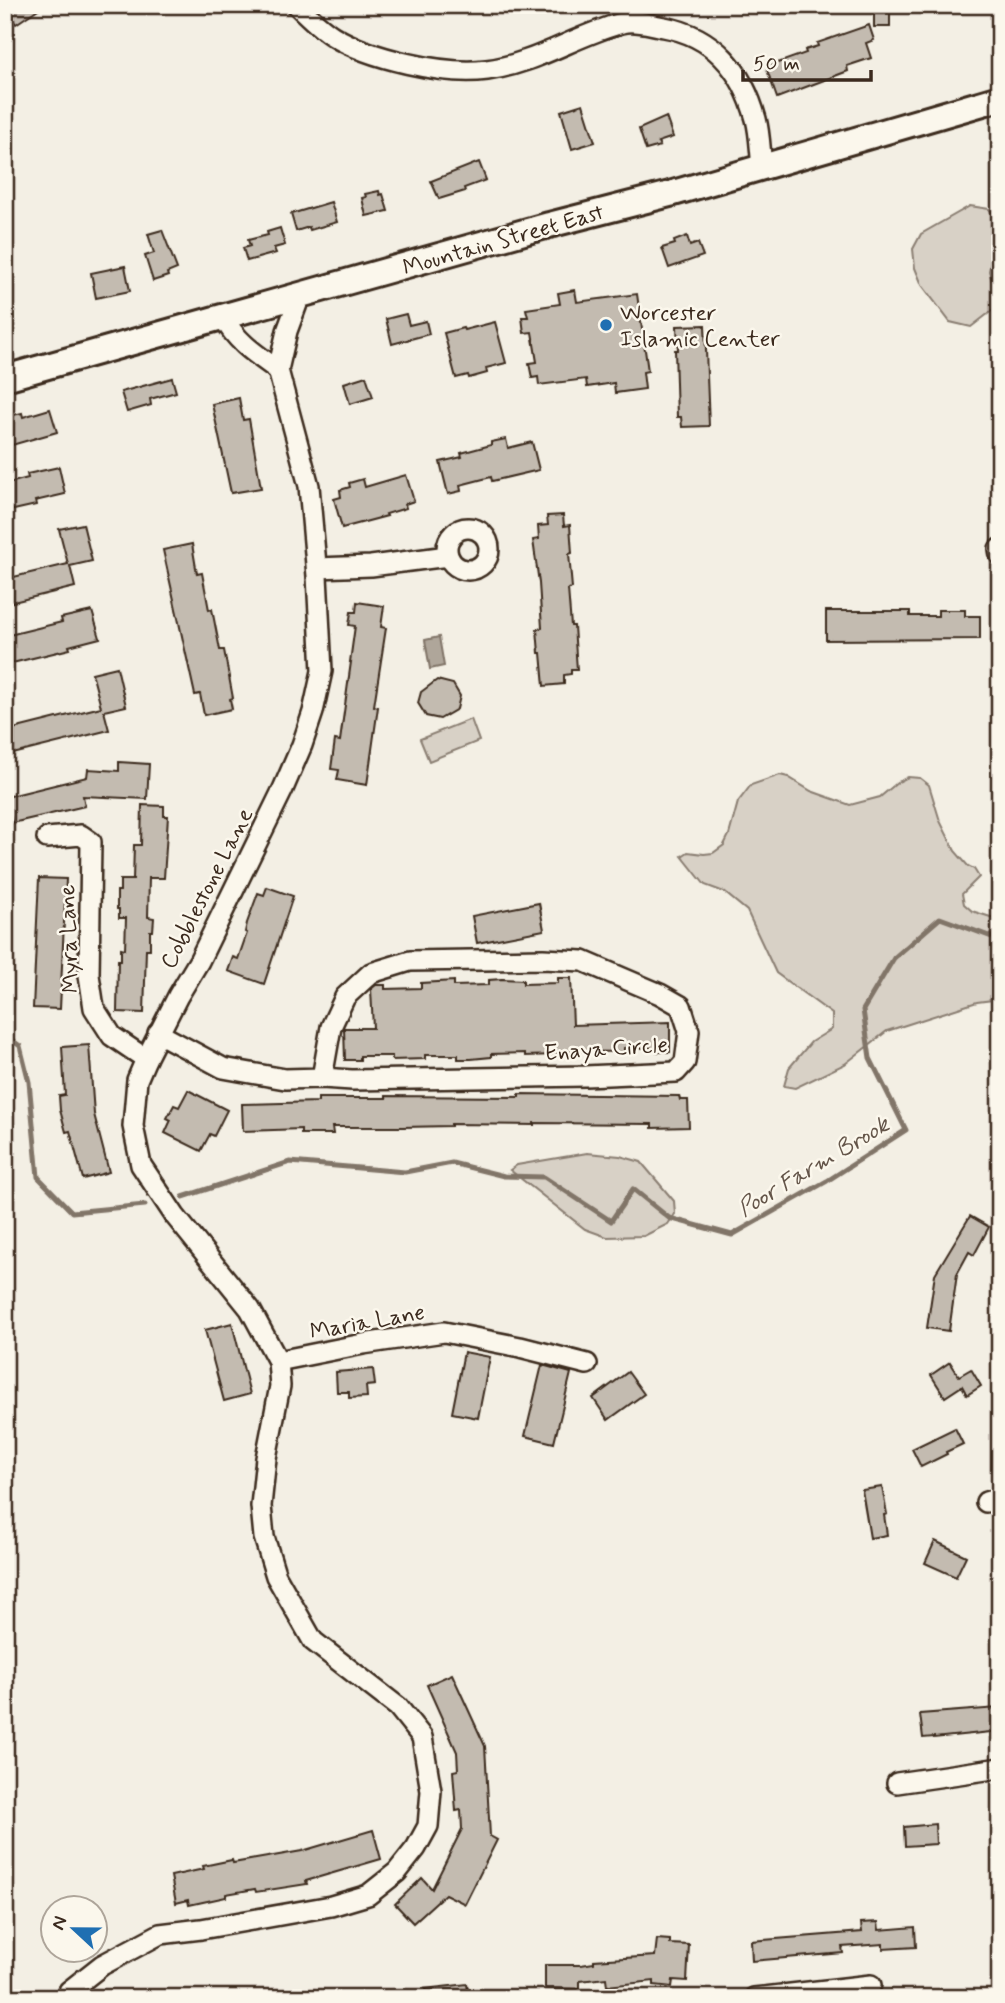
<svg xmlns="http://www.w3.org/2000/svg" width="1005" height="2003" viewBox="0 0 1005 2003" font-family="Mynerve,sans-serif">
  <rect width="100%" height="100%" fill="#f3efe4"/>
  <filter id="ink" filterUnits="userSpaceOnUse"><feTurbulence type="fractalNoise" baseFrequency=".0143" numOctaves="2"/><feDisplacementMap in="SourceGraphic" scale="14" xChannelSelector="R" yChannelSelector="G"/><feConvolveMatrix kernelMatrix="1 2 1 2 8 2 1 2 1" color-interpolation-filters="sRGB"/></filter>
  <g filter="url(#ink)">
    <!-- green -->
    <g fill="#d8d1c6" stroke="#8a7e72" stroke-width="2">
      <path d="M970,206L989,209L993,214L990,241L993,253L989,271L992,281L1000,286V308L993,310L971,327L950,322L922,285L915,268L913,249L921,234Z"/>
      <path d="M471,719L479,741L429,761L420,739Z"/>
      <path d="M780,775L788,777L811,791L850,805L880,797L898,782L908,777L920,778L929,785L940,821L955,851L968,866L974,869L979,877L962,894L964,904L972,911L1000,920V999L977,1002L887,1031L845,1064L795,1088L784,1086L789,1068L811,1042L832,1029V1014L776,973L747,911L724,892L705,885L682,856L688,852L704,854L713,853L724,845L729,835L738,802L751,785Z"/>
      <path d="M587,1153L620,1156L641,1162L674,1201L675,1214L668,1224L644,1236L607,1237L585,1229L510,1170L517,1165Z"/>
    </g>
    <!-- water -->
    <path fill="#afa69a" stroke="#817468" stroke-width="2" d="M439,637L444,666L430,669L425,640Z"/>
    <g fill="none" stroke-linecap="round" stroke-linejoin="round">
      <!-- stream -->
      <g stroke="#817468" stroke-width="5">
        <path d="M5,1035L20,1046L29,1082L38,1177L72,1212L145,1205"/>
        <path d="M183,1197L290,1162L405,1172L452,1163L504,1176L544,1177L611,1221L633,1189L669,1218L732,1235L827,1181L906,1130L870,1058L863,1010L894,958L940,918L1000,940"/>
      </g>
    </g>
    <!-- building -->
    <g fill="#c3bbb0" stroke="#3b2a1e" stroke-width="2">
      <path d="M5,5H44L16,24L13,20L5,25Z"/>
      <rect x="874" y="5" width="16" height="22"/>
      <path d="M869,25L874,40L866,43L871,58L847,66L848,71L777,98L767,70L770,69L769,66L806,53L805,50L818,46L817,43Z"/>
      <path d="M583,104L595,142L572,149L561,111Z"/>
      <path d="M666,117L673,137L658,142L660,146L646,150L639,129Z"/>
      <path d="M479,162L486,180L464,188L465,191L439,199L431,181Z"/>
      <path d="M379,191L380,195L383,194L388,211L366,216L362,198L366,197L365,194Z"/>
      <path d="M331,202L337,222L310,230L309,227L296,231L291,214Z"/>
      <path d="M280,228L285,245L274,248L276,253L247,261L243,248L250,246L248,240L268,235L267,232Z"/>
      <path d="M162,230L177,269L167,273L168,276L153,281L145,256L154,253L148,234Z"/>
      <path d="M687,236L690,246L698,243L703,256L669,268L662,248L675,244L674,241Z"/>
      <path d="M125,266L130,291L96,298L91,273Z"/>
      <path d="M575,290L577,302L637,294L648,371L643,372L645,389L615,393L614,383L587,387L586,379L539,385L538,377L532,378L529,363L537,362L532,332L524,333L522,317H528L526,309L560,304L558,293Z"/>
      <path d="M406,314L409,325L426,321L429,334L392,344L386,319Z"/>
      <path d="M495,322L506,363L486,368L487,373L469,378L468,375L456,378L444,333L463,328L464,330Z"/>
      <path d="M705,325L709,426L682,427L681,417H677L675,350H678L677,326Z"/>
      <path d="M366,376L373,397L350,404L344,383Z"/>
      <path d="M172,378L176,392L150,399L151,405L127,412L121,392Z"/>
      <path d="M239,398L243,420L249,419L261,488L231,493L212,404Z"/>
      <path d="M50,409L57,432L5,447V417L22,413L23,417Z"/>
      <path d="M506,439L508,448L532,442L539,470L492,481L491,477L460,485L461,491L448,494L440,462L462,457L461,453L491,445V442Z"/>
      <path d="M59,467L65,494L35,501L36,505L5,512V484L28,478L27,474Z"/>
      <path d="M406,475L414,501L405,504L406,508L386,514L387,516L342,528L334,499L341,497L340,490L350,487L349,483L363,479L365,487Z"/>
      <path d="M563,515L564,526L570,525L572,553L569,554L572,588L568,589L571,626H574L577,670H571V674L564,675V684L544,686L541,653H539L537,629L542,628L539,583L533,540L539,539L538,526L548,525L547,516Z"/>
      <path d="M83,524L92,561L70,566L75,587L5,604V579L68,564L59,529Z"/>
      <path d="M192,544L197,574L202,573L209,610L212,609L220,650H224L233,698L230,699L232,709L204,715L200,694L195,695L163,550Z"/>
      <path d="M357,602L384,606L381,627L386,628L374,706L378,707L367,785L337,780L339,770L331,769L335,740L340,741L351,662H350L355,626L349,625L351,612H356Z"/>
      <path d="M938,610H965V616H980V639L826,640V611H910V616H938Z"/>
      <path d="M92,611L100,638L69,646L70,649L8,664L7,659L5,660V636L62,622L61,618Z"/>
      <path d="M117,667L126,706L104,711L109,730L5,756V731L101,707L92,673Z"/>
      <path d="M437,680L453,684L460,696L457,709L440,719L426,716L418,703L421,692Z"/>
      <path d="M119,762L149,764L147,799L83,796L85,806L12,823L6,797L87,777L88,769L119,771Z"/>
      <path d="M142,805L164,806V816H168L164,878H149L148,917L154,918L153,931H150V949H146L144,1013L117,1012L118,960H121V948L125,949L126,918H119V909H117V891H120V880H133L134,845H141Z"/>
      <path d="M39,878L66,879L60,1009L33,1008Z"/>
      <path d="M267,887L293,896L264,984L228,971L233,957L238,959L247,933L245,932L247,923L258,893L264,895Z"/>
      <path d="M539,903L544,930L477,943L472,916Z"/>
      <path d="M558,978H571L573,1025L670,1022V1052H657V1048H624V1052L557,1051V1055L525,1056V1053L491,1054V1057L471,1059H458V1055H425V1059L392,1060V1056H360V1060H345L344,1028H373L371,989L376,985H385V989L421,988V983L454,981V986L489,985V980L502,979L523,980V984L558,983Z"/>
      <path d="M89,1045L94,1114L109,1172L83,1179L70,1131L66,1132L60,1110L59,1096L65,1095L62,1047Z"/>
      <path d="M188,1090L227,1110L214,1136L210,1134L201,1151L165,1133L171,1120L167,1118L174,1105L179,1107Z"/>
      <path d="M519,1094L679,1096L680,1100H688L689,1127L652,1128V1124L534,1123V1125L451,1124V1126L402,1127H332L333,1134H301V1129L243,1131L242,1104L318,1102V1098H386V1096L519,1097Z"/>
      <path d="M970,1216L989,1227L974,1255L969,1252L957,1274L949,1331L927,1328L935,1274Z"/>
      <path d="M232,1323L250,1394L224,1401L205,1330Z"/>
      <path d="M464,1352L490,1357L478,1418L452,1413Z"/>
      <path d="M950,1362L959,1376L971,1369L981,1386L967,1395L962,1386L945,1397L931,1375Z"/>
      <path d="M542,1365L571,1373L554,1443L525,1436Z"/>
      <path d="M373,1369L375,1385L366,1386L367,1397L349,1398V1392H337L336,1372Z"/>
      <path d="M628,1372L644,1394L608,1420L593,1398Z"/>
      <path d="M955,1428L963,1444L946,1452L947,1454L921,1467L912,1449Z"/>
      <path d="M882,1487L887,1514L884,1515L887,1535L870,1538L862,1490Z"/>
      <path d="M935,1541L966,1556L956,1577L925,1563Z"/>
      <path d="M452,1674L485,1746L490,1836L497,1840L465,1904L445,1894L413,1923L395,1904L422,1878L432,1889L462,1829L461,1810L456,1811L453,1771L458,1770L457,1752L427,1685Z"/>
      <path d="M998,1708L1000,1731L934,1738V1737L923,1738L920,1714Z"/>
      <path d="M935,1824L936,1844L905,1846L904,1827Z"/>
      <path d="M373,1830L381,1859L306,1881L307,1884L256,1892L255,1889L226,1894V1897L189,1905L188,1900L176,1903L171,1876L204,1869L203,1866L232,1860L233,1863L302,1851Z"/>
      <path d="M878,1922L879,1930L915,1927L916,1947L883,1949V1944L842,1947L843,1953L752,1961L751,1941L862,1932L861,1923Z"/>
      <path d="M657,1939L670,1940V1944L689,1945L687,1981L673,1980L672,1987L654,1985V1981L607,1986L606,1978L580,1981V1989L545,1988V1965H581L594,1963V1960L655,1956Z"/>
      <path d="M467,1984L469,1998H426L425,1989Z"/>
    </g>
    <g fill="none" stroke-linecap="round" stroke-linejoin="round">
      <defs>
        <g id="minor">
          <path d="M297,5C308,16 320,28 333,36C369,58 445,76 487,70C535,64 576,35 622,23C635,19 651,25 664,27C715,36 743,72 756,119C760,134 760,151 762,166"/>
          <path d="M224,318C236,342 257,355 278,370"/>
          <circle cx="468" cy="549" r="21"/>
          <path d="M999,549L1000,555"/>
          <path d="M317,568L371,566L448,556"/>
          <path d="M47,838L81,835L91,842L89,975L94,1008L112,1036L146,1059"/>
          <path d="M158,1033L223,1068L285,1079L322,1078L352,1080L585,1076L676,1072L685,1062L689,1031L681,1006L660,994L583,961L543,959L410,961L371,973L345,997L331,1027L322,1078"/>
          <path d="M278,1361L363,1344L444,1332L520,1347L587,1364"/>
          <path d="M986,1502L1000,1498"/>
          <path d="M897,1783L1000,1768"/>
          <path d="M68,1998L69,1991L102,1965L160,1934L201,1929L331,1906L368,1895L397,1872L416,1848L428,1826L431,1791L422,1737L398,1707L313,1641L276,1576L264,1537L261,1506L266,1458L280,1386L278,1361L250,1309L175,1216L141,1165L133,1126L137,1080L146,1059L178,996L199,961L283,789L302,745L313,712L322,671L317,576L309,486L278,370L287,331L300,296"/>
          <path d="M754,1998L871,1985"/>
        </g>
        <path id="major" d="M5,378L549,225L670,194L1000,98"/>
      </defs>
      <!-- minor casing -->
      <use href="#minor" stroke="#3b2a1e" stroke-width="24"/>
      <!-- major casing -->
      <use href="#major" stroke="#3b2a1e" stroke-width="30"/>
      <!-- minor -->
      <use href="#minor" stroke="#fbf7ec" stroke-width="19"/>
      <!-- major -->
      <use href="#major" stroke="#fbf7ec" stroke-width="24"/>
    </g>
  </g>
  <!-- markers -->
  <circle fill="#1f6fb2" stroke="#fbf7ec" stroke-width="2.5" cx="606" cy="325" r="7"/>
  <g text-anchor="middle" stroke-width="5" stroke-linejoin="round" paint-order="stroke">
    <!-- street labels -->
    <g font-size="23" fill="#3b2a1e" stroke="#fbf7ec">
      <text transform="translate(503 239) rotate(-16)" y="8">Mountain Street East</text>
      <text transform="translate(206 888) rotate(-63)" y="8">Cobblestone Lane</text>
      <text transform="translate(68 939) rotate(-92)" y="8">Myra Lane</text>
      <text transform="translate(606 1048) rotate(-4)" y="8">Enaya Circle</text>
      <text transform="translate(367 1321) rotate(-10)" y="8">Maria Lane</text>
    </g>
    <!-- poi labels -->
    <g font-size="23" fill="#3b2a1e" stroke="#fbf7ec" text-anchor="start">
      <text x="620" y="320">Worcester<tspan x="620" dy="26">Islamic Center</tspan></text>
    </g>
    <!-- water labels -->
    <g font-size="24" font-style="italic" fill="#645549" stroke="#fbf7ec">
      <text transform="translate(813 1166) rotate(-31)" y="8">Poor Farm Brook</text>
    </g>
  </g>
  <!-- margin -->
  <rect width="1005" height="2003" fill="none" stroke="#fbf7ec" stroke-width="28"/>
  <rect x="14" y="14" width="977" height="1975" fill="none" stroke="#3b2a1e" stroke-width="2.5" filter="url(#ink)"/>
  <!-- north arrow -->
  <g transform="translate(74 1929) rotate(292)"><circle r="33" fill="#fbf7ec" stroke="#aea59a" stroke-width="2"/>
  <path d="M0-5L12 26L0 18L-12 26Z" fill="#1f6fb2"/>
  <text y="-10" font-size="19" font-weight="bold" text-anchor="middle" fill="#3b2a1e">N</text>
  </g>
  <!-- scale -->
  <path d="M743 70v10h128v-10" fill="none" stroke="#3b2a1e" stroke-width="3.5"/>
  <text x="753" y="70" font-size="21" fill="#3b2a1e" stroke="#fbf7ec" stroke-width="5" paint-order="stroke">50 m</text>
</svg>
